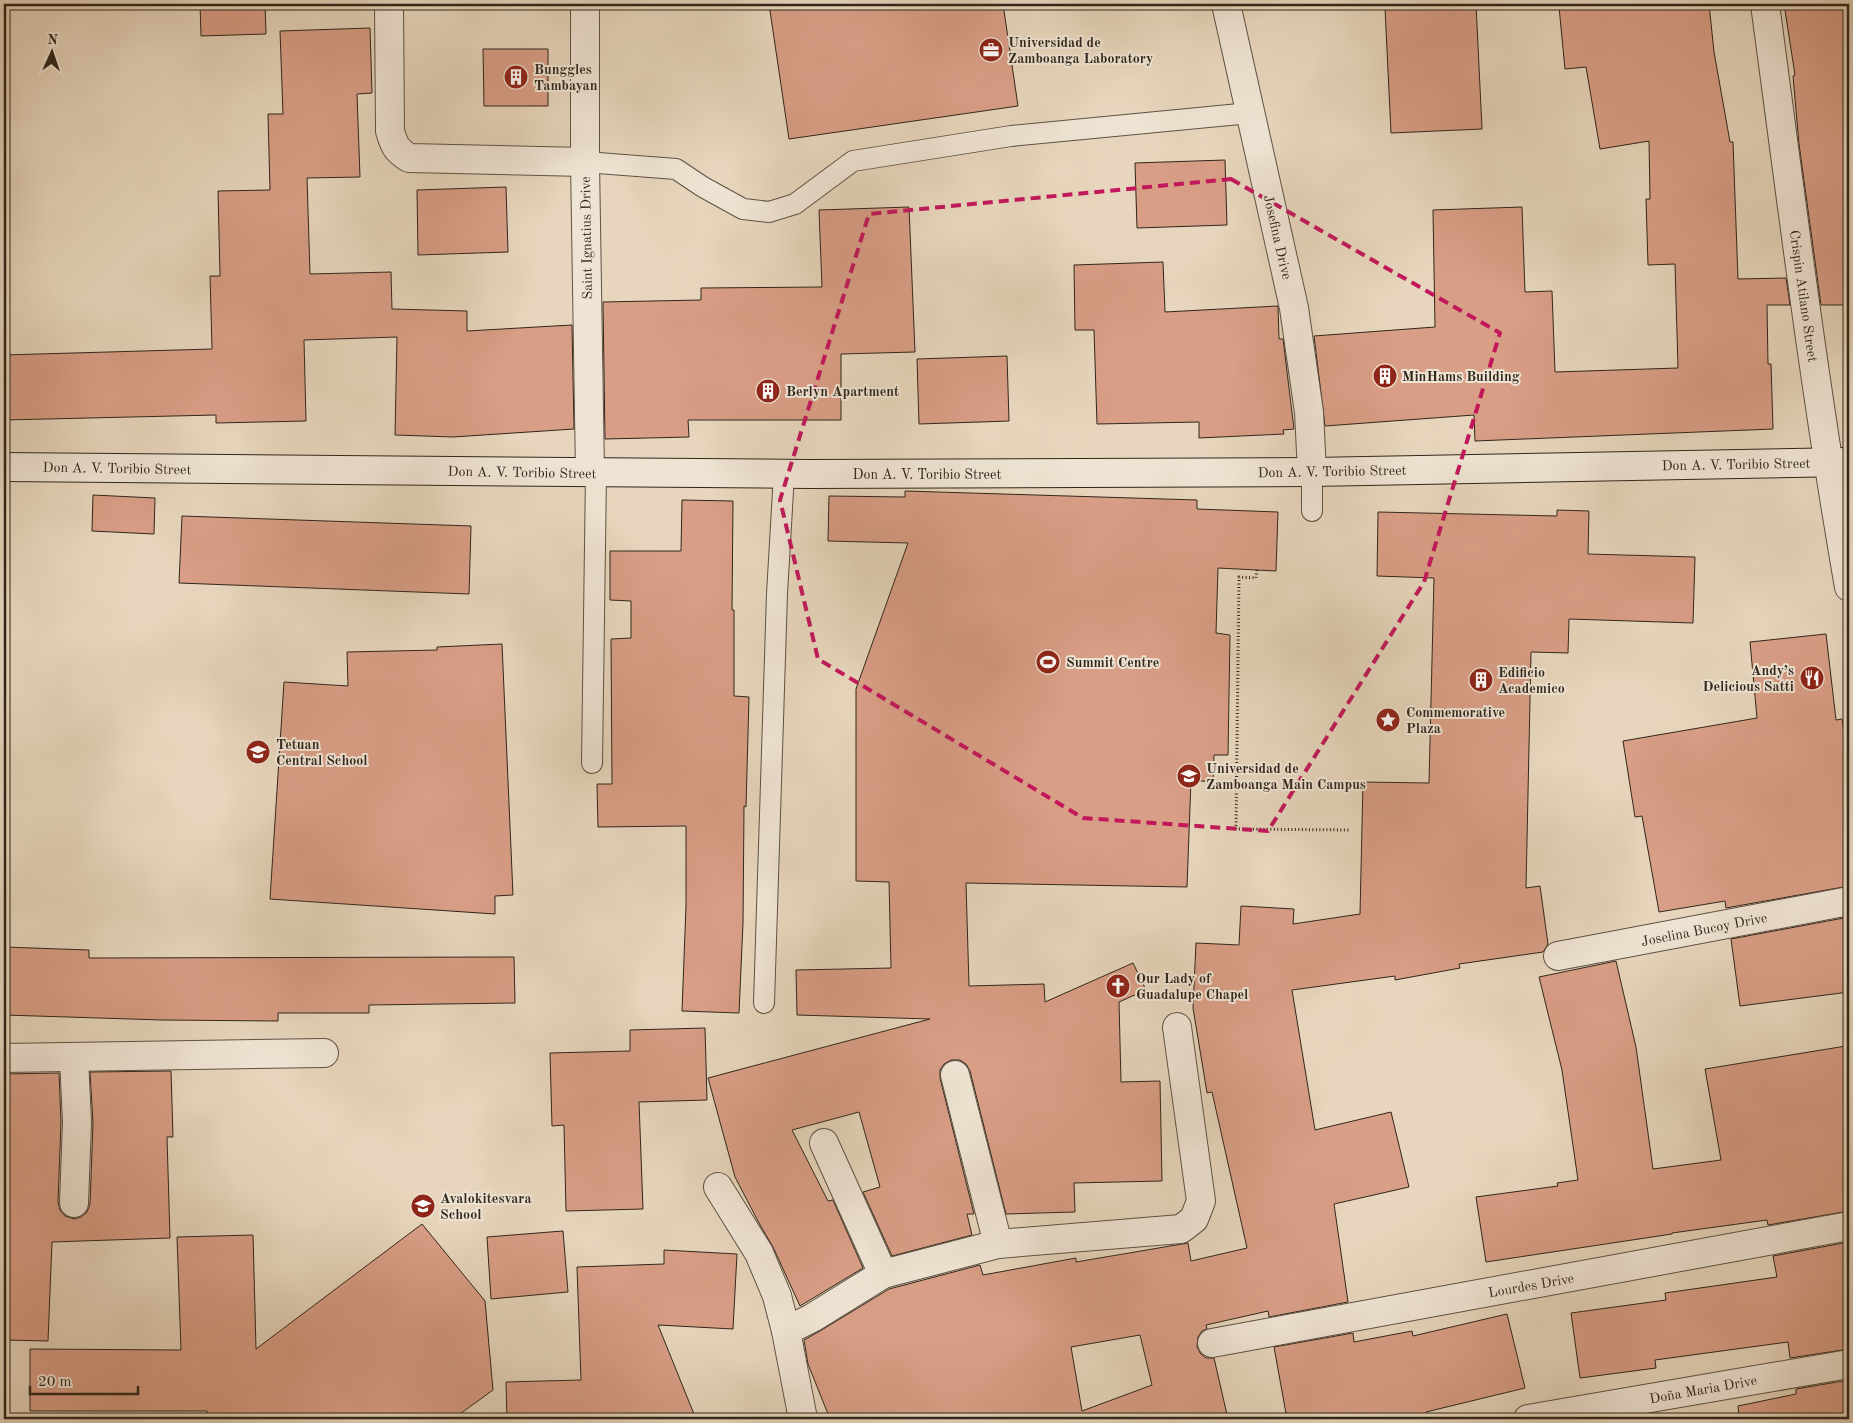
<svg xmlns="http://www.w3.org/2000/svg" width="1853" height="1423" viewBox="0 0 1853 1423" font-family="'Old Standard TT',serif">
  <rect width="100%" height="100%" fill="#e7d6bd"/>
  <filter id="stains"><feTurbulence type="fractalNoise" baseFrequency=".004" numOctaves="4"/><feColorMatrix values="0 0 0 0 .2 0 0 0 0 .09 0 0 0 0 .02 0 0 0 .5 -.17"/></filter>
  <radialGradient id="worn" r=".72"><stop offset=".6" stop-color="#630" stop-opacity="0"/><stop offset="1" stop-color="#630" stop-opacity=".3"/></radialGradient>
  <!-- building -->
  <g fill="#d99e86" stroke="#2f261b" fill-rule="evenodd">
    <path d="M200,4H265L266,34L201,36Z"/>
    <path d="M769,4H1003L1018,106L789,139Z"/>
    <path d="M1476,4L1482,129L1391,133L1385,8Z"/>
    <path d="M1589,4H1709L1714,52L1730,142H1733L1738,279L1786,278L1790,305H1767L1768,364H1771L1773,429L1475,441L1474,415L1325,426L1314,336L1435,327L1433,210L1522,207L1525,292L1552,291L1555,372L1678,368L1675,264L1648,265L1646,199H1650L1649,141L1600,149L1586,67L1565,69L1559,7Z"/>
    <path d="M1784,4H1849V305H1821L1799,144L1793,76L1795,75Z"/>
    <path d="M370,28L372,93L357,94L360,177L307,178L310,274L391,272L392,309L467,311V331L572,325L574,429L453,437L395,435L397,337L304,340L306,421L216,423V415L4,420V355L212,349L210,276H220L218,191L270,190L268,114H283L280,31Z"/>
    <path d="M483,49H548V106H484Z"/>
    <path d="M1225,160L1227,225L1137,228L1135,163Z"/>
    <path d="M506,187L508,252L418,255L417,190Z"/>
    <path d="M909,207L915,352L841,354V420H688L689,437L605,439L603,302L701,300V288L822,287L819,210Z"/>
    <path d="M1163,262L1165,312L1278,306L1279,339H1283L1294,429L1283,430L1284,434L1199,438V422L1097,424L1094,330H1075L1074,265Z"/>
    <path d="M1007,356L1009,421L919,424L917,359Z"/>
    <path d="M905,491L1197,500V509L1278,512L1276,571L1218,568L1216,633L1230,635L1228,755H1214L1213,782L1191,780L1187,887L966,883L969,986L1044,984L1045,1002L1133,963L1146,990L1119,1002L1121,1082L1160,1081L1162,1181L1074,1183L1075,1212L1006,1214L970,1071L966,1064L960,1060H951L944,1064L940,1070V1078L974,1214H967L972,1235L892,1256L863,1192L880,1187L859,1112L792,1130L828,1201L833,1200L863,1268L800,1306L773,1247L759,1223L735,1177L708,1078L930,1019L797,1015L796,970L891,968L889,882L856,881V689L908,543L828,541L829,496L905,497Z"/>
    <path d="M93,495L155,498L154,534L92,531Z"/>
    <path d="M682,500L733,501L732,610H734V696L749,697L746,807L744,806L743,923L739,1013L682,1011L686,906V826L598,827L597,784H612L611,639L631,638V601L610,600V551H681Z"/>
    <path d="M1557,510L1589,511L1588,554L1695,557L1693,623L1569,619L1568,653L1531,652L1526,888L1540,886L1548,944L1543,952L1459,964L1460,968L1395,980V976L1292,990L1315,1130L1391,1112L1409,1187L1334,1204L1348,1302L1269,1317L1268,1311L1206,1325L1207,1329L1202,1331L1198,1337L1197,1346L1200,1353L1206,1358H1214L1228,1419H830L808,1364L804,1340L820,1331L889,1289L980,1265L983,1275L1076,1258V1262L1188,1243L1191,1261L1247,1248L1212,1092L1207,1093L1193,1008L1196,943L1239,945L1241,906L1294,909L1293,924L1360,914L1363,782L1429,783L1434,578L1377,576L1378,512L1557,516ZM1140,1335L1152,1385L1082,1411L1071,1347Z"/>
    <path d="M182,516L471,526L469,594L179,583Z"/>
    <path d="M1826,634L1836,720L1842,719L1849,762V886L1726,908L1725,901L1659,912L1642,816L1635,817L1623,741L1757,718L1750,642Z"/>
    <path d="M502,644L513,895L495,896V914L270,899L284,682L348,686L347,652L437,650V647Z"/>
    <path d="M1849,917V992L1740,1006L1731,939Z"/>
    <path d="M4,947L89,950V958L514,957L515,1003L369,1005V1013H278V1021L162,1020L4,1015Z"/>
    <path d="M1616,961L1636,1047L1653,1169L1721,1160L1705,1069L1846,1046L1849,1065V1211L1768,1225L1767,1220L1672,1233V1234L1486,1262L1476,1197L1558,1186L1557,1183L1578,1180L1562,1070L1539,977Z"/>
    <path d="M705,1028L707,1100L639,1102L643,1209L566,1211L564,1125L552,1126L550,1053L630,1051V1030Z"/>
    <path d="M171,1071L173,1137H167L170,1238L52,1242L48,1341L4,1340V1074L59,1073L61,1122L58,1202L60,1210L65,1216L74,1219L81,1217L87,1212L90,1204L93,1123L90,1072Z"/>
    <path d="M422,1224L485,1301L493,1390L453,1419H208L207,1411H30V1349L181,1350L177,1237L253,1235L256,1349Z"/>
    <path d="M563,1231L568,1292L491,1299L487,1237Z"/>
    <path d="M1849,1242V1349L1790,1358L1788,1342L1655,1360L1656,1368L1580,1378L1571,1313L1666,1300L1665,1293L1777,1277L1773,1256Z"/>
    <path d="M664,1250L737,1254L733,1329L658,1325L696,1419H507L506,1382L581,1380L577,1267L664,1264Z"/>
    <path d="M1507,1314L1525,1388L1426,1412L1427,1414L1397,1419H1287L1274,1347L1353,1333L1354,1342L1412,1331L1413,1336Z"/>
    <path d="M1849,1380V1419H1739L1738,1406L1796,1394V1389Z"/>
  </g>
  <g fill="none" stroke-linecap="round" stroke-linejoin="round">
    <defs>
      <g id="lane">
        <path d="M585,162L676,169L703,187L743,209L769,212L795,204L853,161L1011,136L1250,113"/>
        <path d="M1312,511V472"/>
        <path d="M592,763L596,473"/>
        <path d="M764,1003L777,594L784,474"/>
      </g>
      <g id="street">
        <path d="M389,4L390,131C394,145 396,150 409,158L585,162"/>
        <path d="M585,4V162L590,473"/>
        <path d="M1226,4L1294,308L1309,412L1312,472"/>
        <path d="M1765,4C1791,198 1815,393 1849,587"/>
        <path d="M1558,956L1849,901"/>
        <path d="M4,1058L324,1053"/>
        <path d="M74,1058L77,1122L74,1203"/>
        <path d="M955,1075L998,1244"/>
        <path d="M824,1143L883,1274"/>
        <path d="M718,1187L759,1253L777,1296L786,1331"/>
        <path d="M1212,1343L1849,1226"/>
        <path d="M803,1419L786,1331L812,1318L883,1274L998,1244L1181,1229L1194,1219L1201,1201L1177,1027"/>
        <path d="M1528,1419L1849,1364"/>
      </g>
      <path id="secondary" d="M4,467L809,474L1312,472L1849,462"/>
    </defs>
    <!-- lane casing -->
    <use href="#lane" stroke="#5d5244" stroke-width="22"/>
    <!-- street casing -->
    <use href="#street" stroke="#5d5244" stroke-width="30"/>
    <!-- secondary casing -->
    <use href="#secondary" stroke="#2f261b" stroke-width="30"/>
    <!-- path -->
    <path stroke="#2f261b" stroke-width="3" stroke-dasharray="1 2.5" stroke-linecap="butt" d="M1257,570L1256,578L1239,577L1236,829L1349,830"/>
    <!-- lane -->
    <use href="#lane" stroke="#efe4d4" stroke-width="20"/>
    <!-- street -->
    <use href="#street" stroke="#efe4d4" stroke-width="28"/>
    <!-- secondary -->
    <use href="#secondary" stroke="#efe4d4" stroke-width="28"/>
  </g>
  <!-- marked area -->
  <path fill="none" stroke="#c2185b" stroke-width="4" stroke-dasharray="10 6" stroke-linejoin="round" d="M1231,179L1500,333L1424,582L1268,831L1083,818L818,659L780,500L869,214Z"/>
  <!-- icons -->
  <defs>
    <symbol id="office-disc" viewBox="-11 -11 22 22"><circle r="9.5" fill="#8f2418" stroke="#efe4d4"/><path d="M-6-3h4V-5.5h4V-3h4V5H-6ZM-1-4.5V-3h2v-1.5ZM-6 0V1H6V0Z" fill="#fff"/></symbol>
    <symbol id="building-disc" viewBox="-11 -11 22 22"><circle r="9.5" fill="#8f2418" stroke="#efe4d4"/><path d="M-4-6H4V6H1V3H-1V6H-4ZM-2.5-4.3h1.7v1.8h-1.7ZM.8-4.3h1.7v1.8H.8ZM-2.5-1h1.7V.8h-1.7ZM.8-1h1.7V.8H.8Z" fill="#fff"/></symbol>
    <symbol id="stadium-disc" viewBox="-11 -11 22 22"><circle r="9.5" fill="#8f2418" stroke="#efe4d4"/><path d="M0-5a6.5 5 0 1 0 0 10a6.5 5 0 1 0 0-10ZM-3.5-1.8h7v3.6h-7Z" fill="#fff"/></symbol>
    <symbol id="restaurant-disc" viewBox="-11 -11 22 22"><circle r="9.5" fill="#8f2418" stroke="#efe4d4"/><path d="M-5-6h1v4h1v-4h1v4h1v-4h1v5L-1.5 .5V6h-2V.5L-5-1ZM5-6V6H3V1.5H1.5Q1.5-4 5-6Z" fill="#fff"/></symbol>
    <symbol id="sight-disc" viewBox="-11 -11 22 22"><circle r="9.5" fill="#8f2418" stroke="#efe4d4"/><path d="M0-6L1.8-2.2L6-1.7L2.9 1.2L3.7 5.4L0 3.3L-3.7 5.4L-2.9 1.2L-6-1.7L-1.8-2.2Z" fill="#fff"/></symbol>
    <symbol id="school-disc" viewBox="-11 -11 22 22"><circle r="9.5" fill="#8f2418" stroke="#efe4d4"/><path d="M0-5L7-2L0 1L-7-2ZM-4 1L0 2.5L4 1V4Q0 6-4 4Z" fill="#fff"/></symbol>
    <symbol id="university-disc" viewBox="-11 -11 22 22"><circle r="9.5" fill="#8f2418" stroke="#efe4d4"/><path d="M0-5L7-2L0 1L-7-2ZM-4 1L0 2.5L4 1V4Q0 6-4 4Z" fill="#fff"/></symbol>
    <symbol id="church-disc" viewBox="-11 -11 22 22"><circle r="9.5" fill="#8f2418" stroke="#efe4d4"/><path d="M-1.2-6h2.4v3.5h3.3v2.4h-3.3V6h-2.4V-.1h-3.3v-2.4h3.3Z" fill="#fff"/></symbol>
  </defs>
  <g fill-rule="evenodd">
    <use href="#office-disc" x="977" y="36" width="28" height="28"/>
    <use href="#building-disc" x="502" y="63" width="28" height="28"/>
    <use href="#building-disc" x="1371" y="362" width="28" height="28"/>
    <use href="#building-disc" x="754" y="377" width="28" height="28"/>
    <use href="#stadium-disc" x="1034" y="648" width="28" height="28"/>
    <use href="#restaurant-disc" x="1798" y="664" width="28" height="28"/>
    <use href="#building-disc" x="1467" y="666" width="28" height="28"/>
    <use href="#sight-disc" x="1374" y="706" width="28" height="28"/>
    <use href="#school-disc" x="244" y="738" width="28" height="28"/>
    <use href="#university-disc" x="1175" y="762" width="28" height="28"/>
    <use href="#church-disc" x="1104" y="972" width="28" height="28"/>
    <use href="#school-disc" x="409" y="1192" width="28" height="28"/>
  </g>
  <g text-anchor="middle" stroke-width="4" stroke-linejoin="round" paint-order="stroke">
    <!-- poi labels -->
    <g font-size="14" font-weight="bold" fill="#2f261b" stroke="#efe4d4" text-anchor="start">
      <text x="1008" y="47">Universidad de<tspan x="1008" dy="16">Zamboanga Laboratory</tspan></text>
      <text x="534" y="74">Bunggles<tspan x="534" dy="16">Tambayan</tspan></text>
      <text x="1402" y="381">MinHams Building</text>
      <text x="786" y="396">Berlyn Apartment</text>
      <text x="1066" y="667">Summit Centre</text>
      <text x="1794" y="675" text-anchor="end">Andy’s<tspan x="1794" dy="16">Delicious Satti</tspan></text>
      <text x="1498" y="677">Edificio<tspan x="1498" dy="16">Academico</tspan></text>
      <text x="1406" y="717">Commemorative<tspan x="1406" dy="16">Plaza</tspan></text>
      <text x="276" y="749">Tetuan<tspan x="276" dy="16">Central School</tspan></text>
      <text x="1206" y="773">Universidad de<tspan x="1206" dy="16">Zamboanga Main Campus</tspan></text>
      <text x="1136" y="983">Our Lady of<tspan x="1136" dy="16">Guadalupe Chapel</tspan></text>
      <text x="440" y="1203">Avalokitesvara<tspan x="440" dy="16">School</tspan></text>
    </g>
    <!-- street labels -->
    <g font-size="14" fill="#2f261b" stroke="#efe4d4">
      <text transform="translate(1278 237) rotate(77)" y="5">Josefina Drive</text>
      <text transform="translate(586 238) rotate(-91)" y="5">Saint Ignatius Drive</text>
      <text transform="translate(1804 296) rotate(82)" y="5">Crispin Atilano Street</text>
      <text transform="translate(1736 464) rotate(-1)" y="5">Don A. V. Toribio Street</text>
      <text transform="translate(117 468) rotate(1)" y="5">Don A. V. Toribio Street</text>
      <text transform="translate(1332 471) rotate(-1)" y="5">Don A. V. Toribio Street</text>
      <text transform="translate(522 472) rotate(1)" y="5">Don A. V. Toribio Street</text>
      <text x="927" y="479">Don A. V. Toribio Street</text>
      <text transform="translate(1704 929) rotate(-11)" y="5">Joselina Bucoy Drive</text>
      <text transform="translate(1531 1285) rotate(-10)" y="5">Lourdes Drive</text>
      <text transform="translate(1703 1389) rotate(-10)" y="5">Doña Maria Drive</text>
    </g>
  </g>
  <!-- margin -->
  <rect width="1853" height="1423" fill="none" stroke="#e7d6bd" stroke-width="20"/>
  <rect x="5" y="5" width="1843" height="1413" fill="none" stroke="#2f261b" stroke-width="2.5"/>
  <rect x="10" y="10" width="1833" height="1403" fill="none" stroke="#2f261b"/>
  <!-- north arrow -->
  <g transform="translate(52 52) rotate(3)" stroke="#efe4d4" stroke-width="4" paint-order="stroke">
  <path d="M0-4L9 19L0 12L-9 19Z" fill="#2f261b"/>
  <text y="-8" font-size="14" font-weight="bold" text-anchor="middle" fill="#2f261b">N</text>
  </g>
  <!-- scale -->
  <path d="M30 1386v8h108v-8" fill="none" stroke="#2f261b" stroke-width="2.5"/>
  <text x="38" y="1386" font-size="15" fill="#2f261b" stroke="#efe4d4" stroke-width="4" paint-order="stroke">20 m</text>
  <rect width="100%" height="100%" filter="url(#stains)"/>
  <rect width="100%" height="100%" fill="url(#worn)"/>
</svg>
